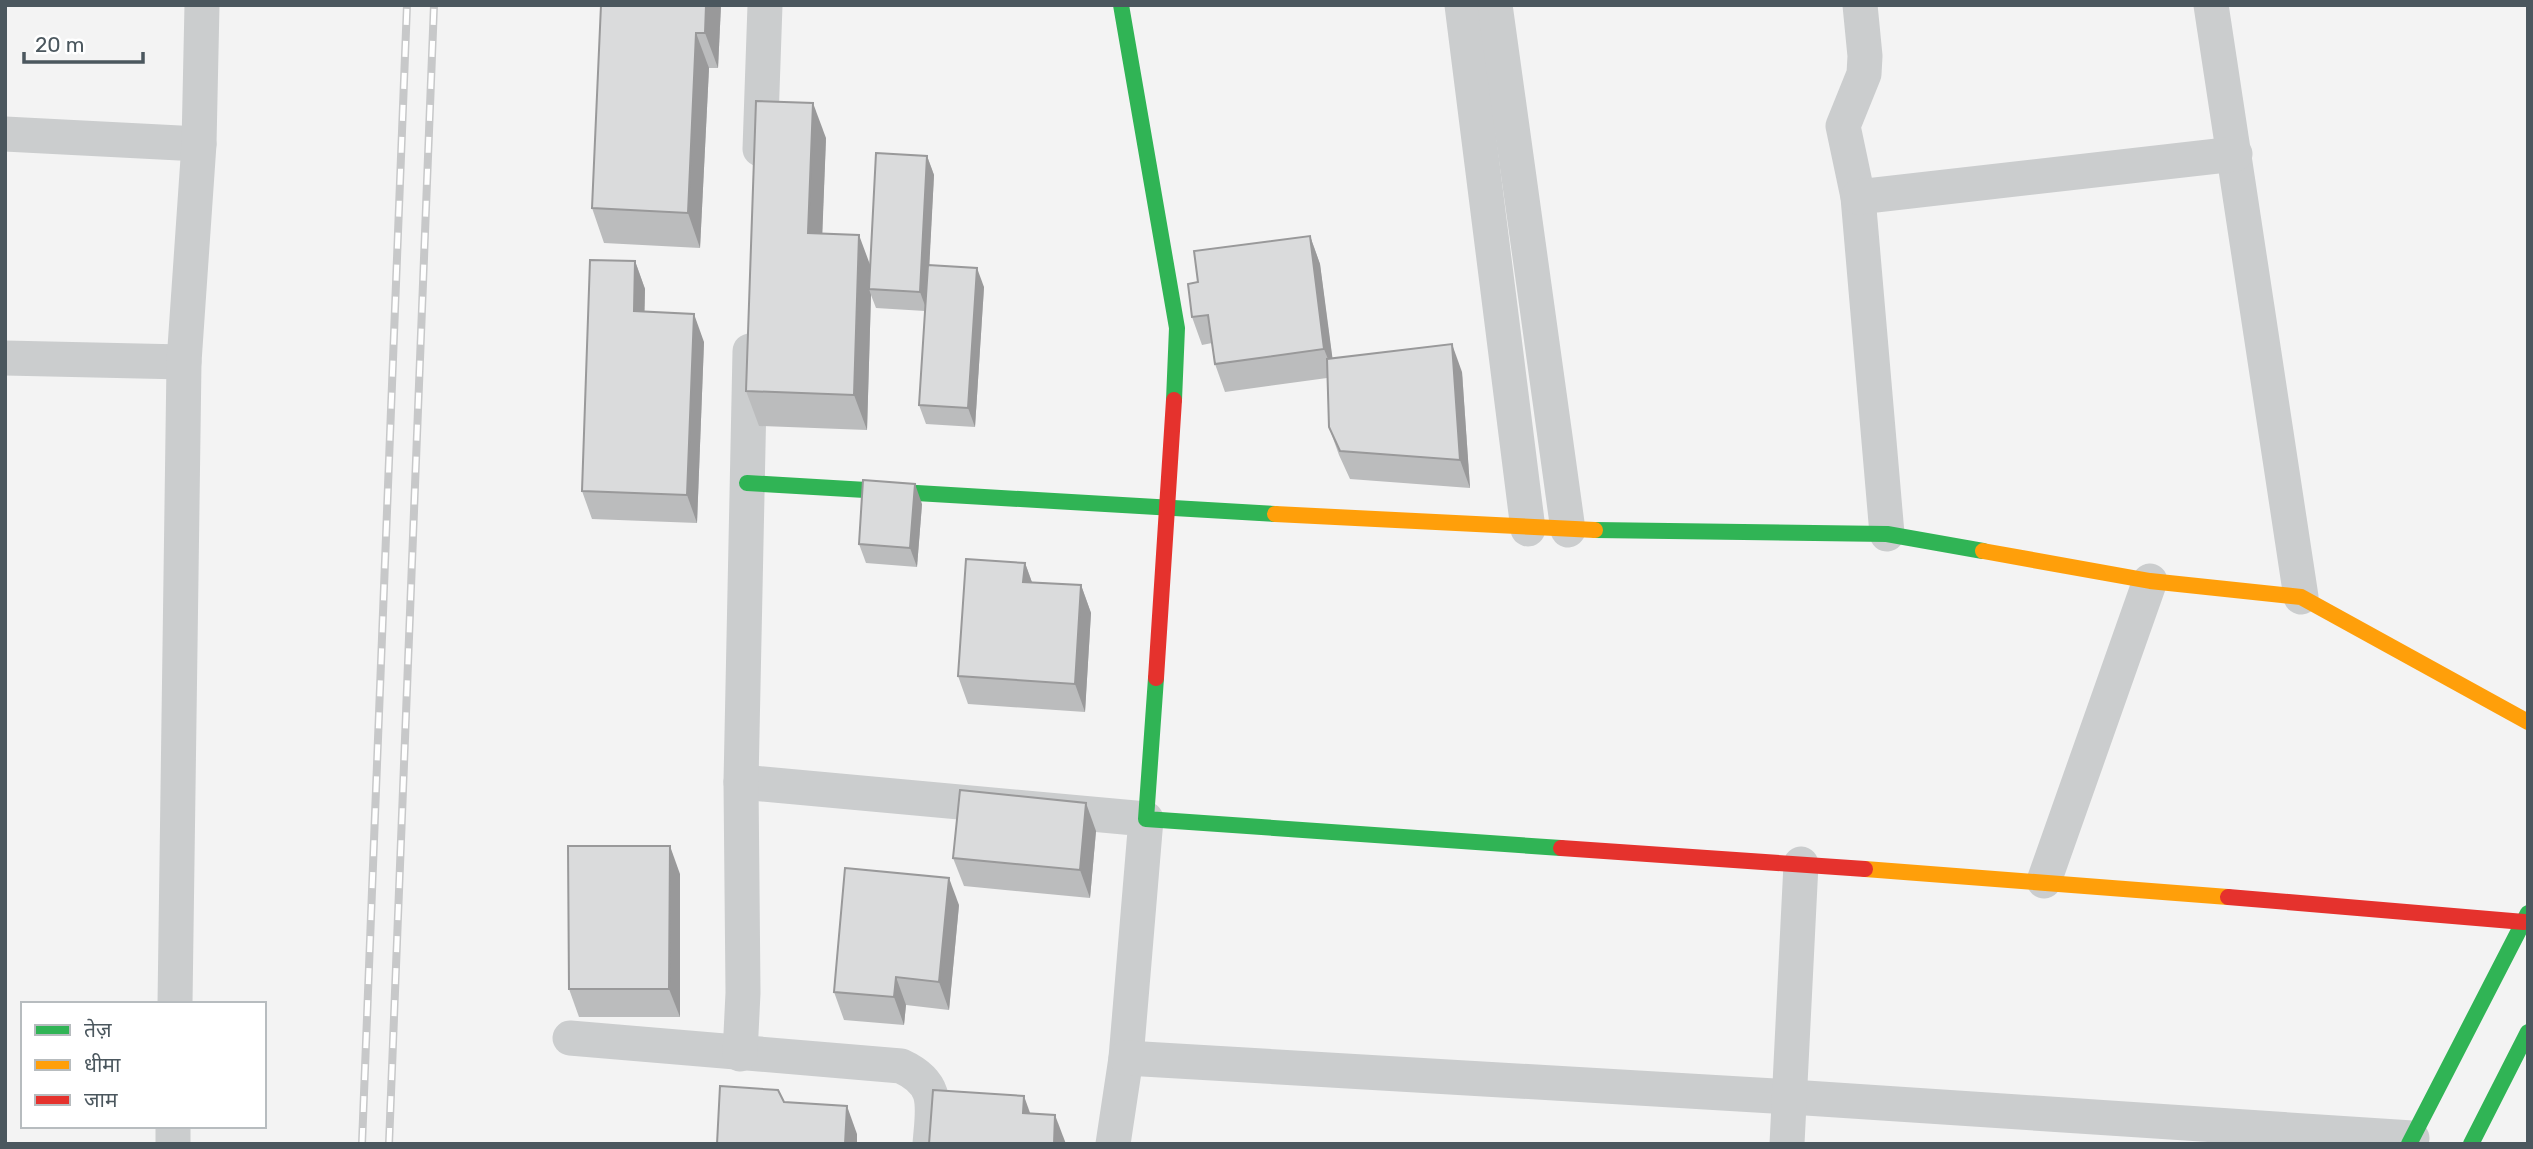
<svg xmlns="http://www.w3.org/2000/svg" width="2533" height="1149" viewBox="0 0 2533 1149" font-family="Rubik,'Noto Sans Devanagari',sans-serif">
  <rect width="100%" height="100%" fill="#f3f3f3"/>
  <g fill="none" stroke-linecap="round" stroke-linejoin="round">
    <!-- street -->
    <g stroke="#cbcdce" stroke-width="35">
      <path d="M1462,5L1528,529"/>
      <path d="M1495,5L1568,530"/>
      <path d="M1860,5L1865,56L1864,74L1843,126L1858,197L1887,534"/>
      <path d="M2211,5L2301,597"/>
      <path d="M5,134L199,144"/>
      <path d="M760,149L765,5"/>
      <path d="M1858,197L2235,154"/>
      <path d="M5,358L184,362"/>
      <path d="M741,782L1146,819L1126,1058L1113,1144"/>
      <path d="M2044,881L2150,581"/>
      <path d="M175,1004L184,362L199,144L202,5"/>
      <path d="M570,1038L901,1066C940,1084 933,1106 930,1144"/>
      <path d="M740,1054L743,993L741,782L750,351"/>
      <path d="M1126,1058L1791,1097L2412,1138"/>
      <path d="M173,1144V1126"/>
      <path d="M1787,1144L1801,864"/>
    </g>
    <!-- fast -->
    <g stroke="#30b455" stroke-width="16">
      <path d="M1121,5L1177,328L1174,400"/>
      <path d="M747,483L1275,514"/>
      <path d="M1595,530L1887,534L1983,551"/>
      <path d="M1156,678L1146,819L1561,848"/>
      <path d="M2409,1144L2528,913"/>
      <path d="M2471,1144L2528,1032"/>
    </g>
    <!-- slow -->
    <g stroke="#ff9f0a" stroke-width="16">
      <path d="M1275,514L1595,530"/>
      <path d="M1983,551L2150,581L2301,597L2528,722"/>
      <path d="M1865,869L2228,897"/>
    </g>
    <!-- jam -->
    <g stroke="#e5322d" stroke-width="16">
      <path d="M1156,678L1174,400"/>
      <path d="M1561,848L1865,869"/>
      <path d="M2228,897L2524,922"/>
    </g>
    <defs>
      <g id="rail">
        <path d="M362,1144L407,5"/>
        <path d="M389,1144L434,5"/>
      </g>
    </defs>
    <!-- rail casing -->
    <use href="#rail" stroke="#c7c8c9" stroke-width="8"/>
    <!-- rail -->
    <use href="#rail" stroke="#fff" stroke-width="5" stroke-dasharray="16" stroke-linecap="butt"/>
  </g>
  <!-- wall -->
  <g fill="#bbbcbd">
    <path d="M601,5H721L718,68H709L700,248L604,243L592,208Z"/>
    <path d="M826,138L822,234L870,265L927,156L934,175L929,265L984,287L975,427L926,424L919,405L925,311L876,308L871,295L867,430L759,426L746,391Z"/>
    <path d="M1310,236L1320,264L1332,358L1462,372L1470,488L1350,479L1339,455L1329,427L1327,378L1225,392L1215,364L1212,343L1202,345L1192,317L1198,282Z"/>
    <path d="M635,261L645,289L644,312L704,342L697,523L592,519L582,491Z"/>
    <path d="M922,504L917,567L866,563L859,544Z"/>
    <path d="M1025,563L1032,582L1081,585L1091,613L1085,712L968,704L958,676Z"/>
    <path d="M1096,831L1090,898L964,886L953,858Z"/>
    <path d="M680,874V1017H579L569,989Z"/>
    <path d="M959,905L949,1010L906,1005L904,1025L844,1020L834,992Z"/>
  </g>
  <!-- shaded-wall -->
  <g fill="#99999a">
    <path d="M706,5H721L718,68L705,33Z"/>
    <path d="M696,33L709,68L700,248L688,213Z"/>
    <path d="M813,103L826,138L821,268L808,233Z"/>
    <path d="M927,156L934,175L927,311L920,292Z"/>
    <path d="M859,235L872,270L869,289L871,295L867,430L854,395Z"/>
    <path d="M1310,236L1320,264L1335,377L1324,349Z"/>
    <path d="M635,261L645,289L644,339L634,311Z"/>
    <path d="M977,268L984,287L975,427L968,408Z"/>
    <path d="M694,314L704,342L697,523L687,495Z"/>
    <path d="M1452,344L1462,372L1470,488L1460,460Z"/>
    <path d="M915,484L922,504L917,567L910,548Z"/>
    <path d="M1025,563L1035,591L1023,582Z"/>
    <path d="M1081,585L1091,613L1085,712L1075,684Z"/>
    <path d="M1086,803L1096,831L1090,898L1080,870Z"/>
    <path d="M670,846L680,874V1017L669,989Z"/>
    <path d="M949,878L959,905L949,1010L939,982Z"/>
    <path d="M896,977L906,1005L904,1025L894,997Z"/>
    <path d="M1024,1096L1034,1124L1023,1113Z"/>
    <path d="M847,1106L857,1134V1144H845Z"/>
    <path d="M1055,1115L1066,1144H1054Z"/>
  </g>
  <!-- building -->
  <g fill="#dadbdc" stroke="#99999a" stroke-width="2">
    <path d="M601,5H706L705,33H696L688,213L592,208Z"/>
    <path d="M756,101L813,103L808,233L859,235L854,395L746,391Z"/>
    <path d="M876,153L927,156L920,292L869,289Z"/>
    <path d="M1310,236L1324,349L1215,364L1208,315L1192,317L1188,284L1198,282L1194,251Z"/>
    <path d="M590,260L635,261L634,311L694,314L687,495L582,491Z"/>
    <path d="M928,265L977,268L968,408L919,405Z"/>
    <path d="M1452,344L1460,460L1340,451L1329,427L1327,359Z"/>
    <path d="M863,480L915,484L910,548L859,544Z"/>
    <path d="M966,559L1025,563L1023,582L1081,585L1075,684L958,676Z"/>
    <path d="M960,790L1086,803L1080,870L953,858Z"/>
    <path d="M568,846H670L669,989H569Z"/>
    <path d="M845,868L949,878L939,982L896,977L894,997L834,992Z"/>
    <path d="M720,1086L778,1090L784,1102L847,1106L845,1144H717Z"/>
    <path d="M933,1090L1024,1096L1023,1113L1055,1115L1054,1144H929Z"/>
  </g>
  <!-- border -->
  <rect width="2533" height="1149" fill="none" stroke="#4b575e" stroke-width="14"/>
  <!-- legend -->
  <rect x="21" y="1002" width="245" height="126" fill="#ffffff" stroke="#b7bcbf" stroke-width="2"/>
  <rect x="35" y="1025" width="35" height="10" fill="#30b455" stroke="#b7bcbf" stroke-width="2"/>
  <text x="84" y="1037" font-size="21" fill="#4b575e">तेज़</text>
  <rect x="35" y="1060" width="35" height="10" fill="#ff9f0a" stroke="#b7bcbf" stroke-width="2"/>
  <text x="84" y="1072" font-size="21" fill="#4b575e">धीमा</text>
  <rect x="35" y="1095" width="35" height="10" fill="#e5322d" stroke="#b7bcbf" stroke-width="2"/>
  <text x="84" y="1107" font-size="21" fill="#4b575e">जाम</text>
  <!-- scale -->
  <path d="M24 52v10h119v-10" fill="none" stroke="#4b575e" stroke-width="3.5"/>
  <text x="35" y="52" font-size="21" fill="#4b575e" stroke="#ffffff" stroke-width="5" paint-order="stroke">20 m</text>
</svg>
